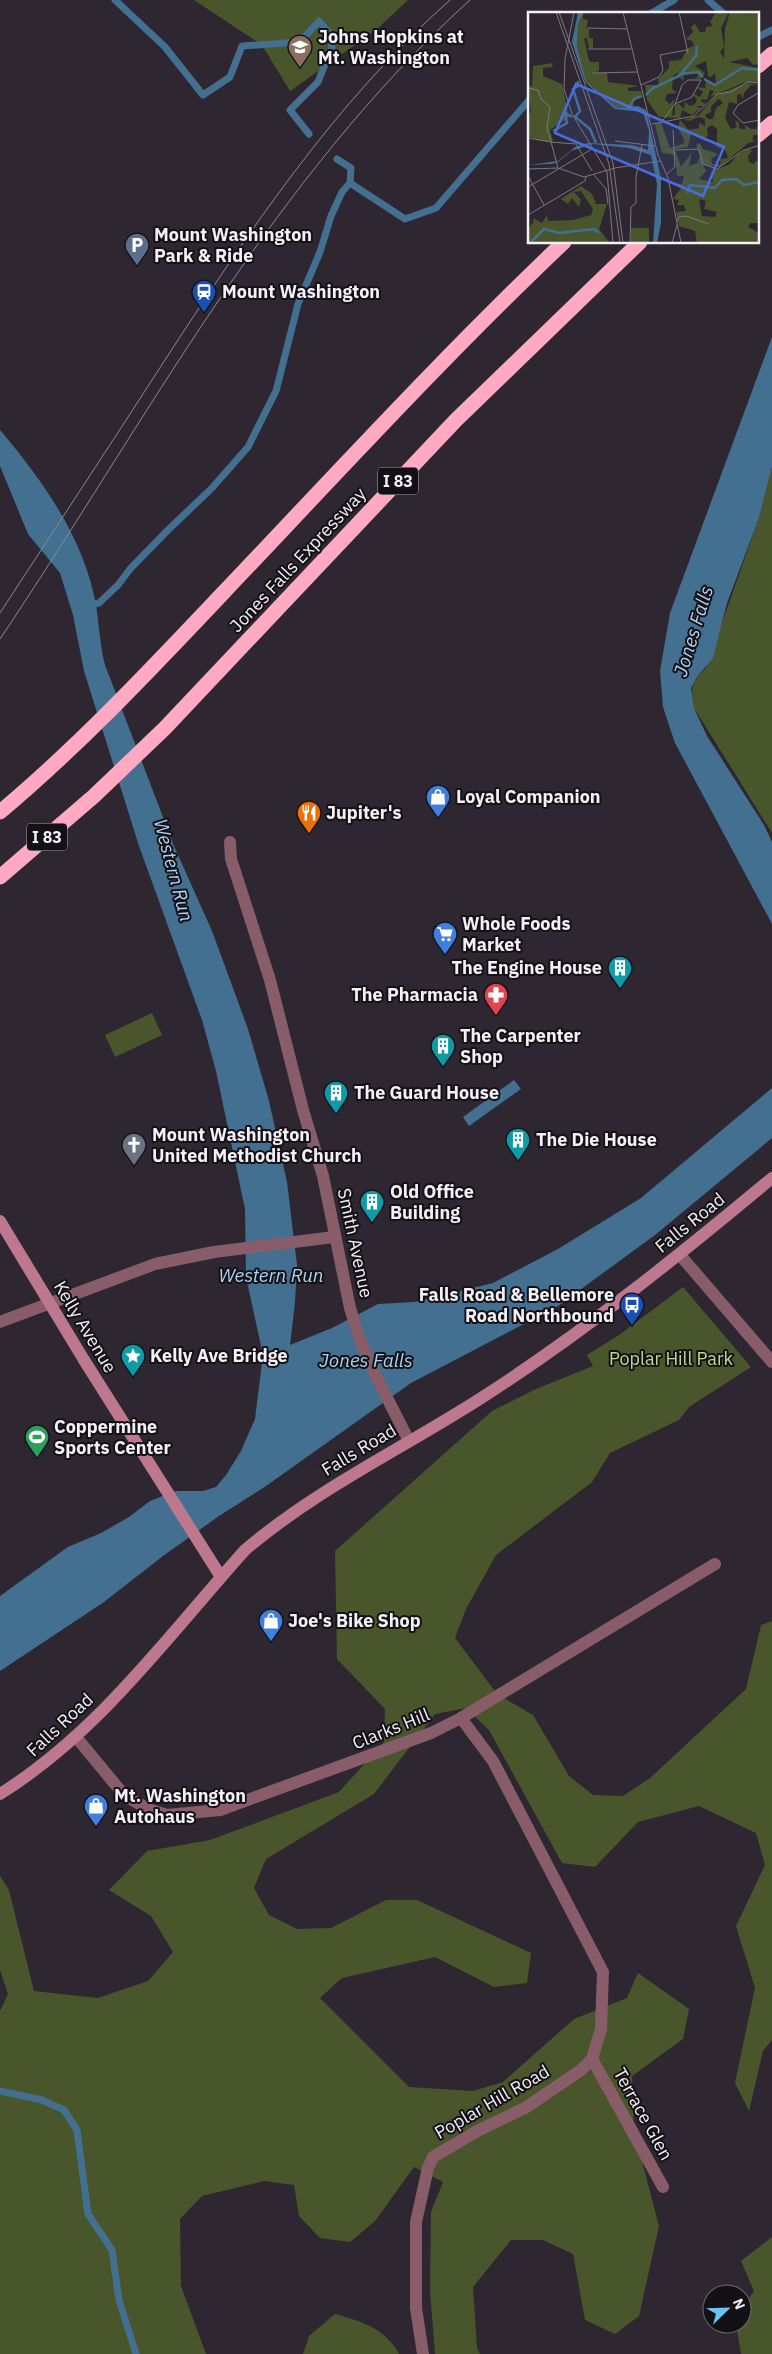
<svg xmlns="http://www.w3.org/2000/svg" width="772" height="2354" viewBox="0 0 772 2354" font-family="'IBM Plex Sans',sans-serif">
  <rect width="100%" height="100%" fill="#2e2731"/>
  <!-- green -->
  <g fill="#49562b">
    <path d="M194,0H408L376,30L290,91L262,45Z"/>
    <path d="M772,467V833L694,708C691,688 690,683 706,668L759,518Z"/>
    <path d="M152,1013L162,1035L115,1057L105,1035Z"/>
    <path d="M683,1287L751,1367L689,1407L679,1420L610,1453L592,1482L496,1555L466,1609L455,1638L497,1694L533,1715L569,1776L593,1795L623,1796L650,1778L746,1689L761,1625L772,1621V2040L763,2051L749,2111L735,2083L755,1988L736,1926L765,1865L756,1833L699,1806L638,1822L595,1867L562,1863L489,1730L466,1708L435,1714L374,1794L266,1859L254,1888L269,1915L297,1929L331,1928L386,1900H417L531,1953L527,1983L494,1987L435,1957L342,1978L320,1998L409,2087L473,2091L503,2082L574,2019L627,1998L638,1973L689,2009L683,2039L632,2076L634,2131L659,2226L639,2316L615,2334L585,2320L573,2254L543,2240H511L473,2287L477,2348L480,2354H435L430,2291L431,2212L443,2182L414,2167L375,2221L350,2242L320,2238L299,2216L294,2185L264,2181L202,2196L180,2219L181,2286L206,2354H0V2011L8,1994L0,1970V1876L9,1890L34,1991L98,1998L148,1981L173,1952L151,1916L109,1890L147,1851L210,1840L339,1792L384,1742L385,1709L337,1659L335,1551L492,1411L536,1389L593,1366L587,1355L619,1335Z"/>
    <path d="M772,2237V2354H741L736,2324H742V2309L754,2291L741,2261Z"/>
    <path d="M335,2314C361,2321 386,2329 399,2354H303L309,2336Z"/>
  </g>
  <!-- water -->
  <g fill="#437091">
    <path d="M772,337V467L759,518L727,603L713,658L697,677L691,688L694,708L707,736L764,825L772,842V924L675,743L663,707L660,671L670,613Z"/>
    <path d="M0,430C43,481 84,538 96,605C99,625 100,645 105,665L174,846L212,931L248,1029L269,1101L287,1182L297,1265L295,1302L290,1345L332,1328L378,1304L415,1302L493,1283L558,1249L641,1198L772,1088V1138L655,1235L558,1306L411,1383L266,1486L219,1516L163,1556L104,1602L0,1671V1596L68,1547L101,1533L129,1517L150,1501L176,1491H203L216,1487L226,1475L241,1451L255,1419L263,1355L246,1277L245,1209L216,1071L202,1020L139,846L84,671L73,615L60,573L28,534L0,466Z"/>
    <path d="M514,1080L521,1089L469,1126L463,1117Z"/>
  </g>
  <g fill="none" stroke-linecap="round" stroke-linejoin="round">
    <!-- stream -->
    <g stroke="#437091" stroke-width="7">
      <path d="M115,0L165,47L203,95L230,77L242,46L300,42L319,21L330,34L332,47L318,82L290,110L309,134"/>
      <path d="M708,0L724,14"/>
      <path d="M650,14L674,0"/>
      <path d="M758,37L772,30"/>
      <path d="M350,183L405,219L436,208L530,99"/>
      <path d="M89,606L99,603L118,585L130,569L168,530L212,488L248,447L276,391L298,304L320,252L331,216L342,192L350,183L351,168L337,159"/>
      <path d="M0,2091L42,2100L64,2110L77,2130L88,2214L112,2250L119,2300L136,2354"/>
    </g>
    <!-- minor -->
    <g stroke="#885d69" stroke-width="12">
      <path d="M230,842L231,859L270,980L303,1110L323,1176L350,1308L360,1340L377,1378L409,1441"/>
      <path d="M680,1255L772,1362"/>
      <path d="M0,1322L155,1264L214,1252L334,1237"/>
      <path d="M76,1737L124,1795L148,1809L167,1815L220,1810L431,1733L461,1718L715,1564"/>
      <path d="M592,2059L663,2187"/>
      <path d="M423,2354L416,2308V2222L428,2168L433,2157L479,2130L525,2108L581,2070L592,2059L601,2029L603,1972L493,1761L461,1718"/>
    </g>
    <!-- secondary -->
    <g stroke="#bd788d" stroke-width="12">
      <path d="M84,1360L221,1577"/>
      <path d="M0,1794C99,1732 168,1636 245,1550C319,1487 408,1446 489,1393C589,1328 681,1254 772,1178"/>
    </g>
    <!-- motorway -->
    <g stroke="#ffa9c2" stroke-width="15">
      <path d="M758,66L772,54"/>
      <path d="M758,135L772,123"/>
      <path d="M0,812C80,745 152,668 224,592C336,474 446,354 564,242"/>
      <path d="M0,877L94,796L165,728L456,420L640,242"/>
    </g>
    <!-- tram -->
    <g stroke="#8e8891" stroke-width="1">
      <path d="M0,613C54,530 109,447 163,363C247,234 334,103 450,0"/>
      <path d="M0,639C147,420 272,179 470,0"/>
    </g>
    <!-- secondary-bridge -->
    <path stroke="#bd788d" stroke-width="12" d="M0,1221L84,1360"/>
  </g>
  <!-- icons -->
  <defs>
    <symbol id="university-pin" viewBox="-11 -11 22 30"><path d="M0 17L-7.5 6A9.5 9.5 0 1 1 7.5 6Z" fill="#8d6e63" stroke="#141116"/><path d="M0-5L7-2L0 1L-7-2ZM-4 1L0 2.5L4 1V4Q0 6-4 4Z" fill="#fff"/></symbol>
    <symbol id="parking-pin" viewBox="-11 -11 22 30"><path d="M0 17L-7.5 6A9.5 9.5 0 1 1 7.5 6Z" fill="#5c6f8a" stroke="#141116"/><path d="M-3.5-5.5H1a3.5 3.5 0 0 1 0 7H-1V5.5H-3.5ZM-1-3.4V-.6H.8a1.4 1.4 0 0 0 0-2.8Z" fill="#fff"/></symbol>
    <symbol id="station-pin" viewBox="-11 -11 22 30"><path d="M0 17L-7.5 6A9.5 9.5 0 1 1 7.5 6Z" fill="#1a4fb4" stroke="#141116"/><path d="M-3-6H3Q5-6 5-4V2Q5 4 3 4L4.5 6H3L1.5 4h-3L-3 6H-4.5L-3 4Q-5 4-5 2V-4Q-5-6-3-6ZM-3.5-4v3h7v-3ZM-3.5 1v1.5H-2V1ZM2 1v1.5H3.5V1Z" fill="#fff"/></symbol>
    <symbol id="shop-pin" viewBox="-11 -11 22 30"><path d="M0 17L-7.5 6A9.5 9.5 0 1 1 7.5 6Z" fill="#3f7fe0" stroke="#141116"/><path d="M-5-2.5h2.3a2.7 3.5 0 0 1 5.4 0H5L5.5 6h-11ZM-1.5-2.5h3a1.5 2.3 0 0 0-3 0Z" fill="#fff"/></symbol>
    <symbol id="restaurant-pin" viewBox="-11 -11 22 30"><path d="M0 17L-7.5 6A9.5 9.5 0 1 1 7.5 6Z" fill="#e8710a" stroke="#141116"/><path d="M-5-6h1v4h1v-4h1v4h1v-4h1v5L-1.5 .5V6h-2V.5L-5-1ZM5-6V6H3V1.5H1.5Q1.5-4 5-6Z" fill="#fff"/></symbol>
    <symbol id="supermarket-pin" viewBox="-11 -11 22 30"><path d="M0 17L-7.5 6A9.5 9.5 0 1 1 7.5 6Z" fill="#3f7fe0" stroke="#141116"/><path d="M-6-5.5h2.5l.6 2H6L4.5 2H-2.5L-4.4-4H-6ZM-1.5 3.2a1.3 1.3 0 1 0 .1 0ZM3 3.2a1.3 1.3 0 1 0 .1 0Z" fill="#fff"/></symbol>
    <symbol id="building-pin" viewBox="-11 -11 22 30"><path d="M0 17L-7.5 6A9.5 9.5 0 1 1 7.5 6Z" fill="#0f9aa8" stroke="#141116"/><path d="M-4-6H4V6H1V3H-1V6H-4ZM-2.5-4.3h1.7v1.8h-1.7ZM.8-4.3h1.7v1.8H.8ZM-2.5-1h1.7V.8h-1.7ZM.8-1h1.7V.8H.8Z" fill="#fff"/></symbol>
    <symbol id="pharmacy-pin" viewBox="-11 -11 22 30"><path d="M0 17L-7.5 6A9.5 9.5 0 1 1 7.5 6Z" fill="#e0444e" stroke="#141116"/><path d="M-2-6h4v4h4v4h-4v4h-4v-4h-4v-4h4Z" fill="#fff"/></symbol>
    <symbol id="church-pin" viewBox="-11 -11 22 30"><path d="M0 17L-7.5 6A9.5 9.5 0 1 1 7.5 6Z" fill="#6b7280" stroke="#141116"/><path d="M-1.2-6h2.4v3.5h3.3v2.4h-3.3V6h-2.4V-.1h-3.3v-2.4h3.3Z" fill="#fff"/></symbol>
    <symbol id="bus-pin" viewBox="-11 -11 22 30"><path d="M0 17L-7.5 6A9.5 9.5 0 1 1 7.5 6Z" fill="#1a4fb4" stroke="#141116"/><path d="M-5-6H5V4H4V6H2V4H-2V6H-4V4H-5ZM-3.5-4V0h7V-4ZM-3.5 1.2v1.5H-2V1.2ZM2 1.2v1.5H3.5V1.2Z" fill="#fff"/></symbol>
    <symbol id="sight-pin" viewBox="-11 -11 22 30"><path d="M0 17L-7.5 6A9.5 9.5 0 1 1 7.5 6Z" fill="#0f9aa8" stroke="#141116"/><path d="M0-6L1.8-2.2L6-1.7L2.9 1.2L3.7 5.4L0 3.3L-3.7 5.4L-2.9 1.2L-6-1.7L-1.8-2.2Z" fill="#fff"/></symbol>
    <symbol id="stadium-pin" viewBox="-11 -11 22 30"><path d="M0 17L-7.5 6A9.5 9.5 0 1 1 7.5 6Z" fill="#2e9e5b" stroke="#141116"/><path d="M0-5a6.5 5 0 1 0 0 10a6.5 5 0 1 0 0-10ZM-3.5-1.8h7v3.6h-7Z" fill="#fff"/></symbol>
  </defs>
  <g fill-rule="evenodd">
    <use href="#university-pin" x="286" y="33" width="28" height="38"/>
    <use href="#parking-pin" x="123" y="231" width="28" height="38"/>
    <use href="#station-pin" x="190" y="278" width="28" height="38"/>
    <use href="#shop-pin" x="424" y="783" width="28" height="38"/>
    <use href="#restaurant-pin" x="295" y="799" width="28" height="38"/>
    <use href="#supermarket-pin" x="431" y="920" width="28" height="38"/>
    <use href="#building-pin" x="606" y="954" width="28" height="38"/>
    <use href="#pharmacy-pin" x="482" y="981" width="28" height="38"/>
    <use href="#building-pin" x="429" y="1032" width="28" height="38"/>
    <use href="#building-pin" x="322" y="1079" width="28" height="38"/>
    <use href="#building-pin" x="504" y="1126" width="28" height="38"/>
    <use href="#church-pin" x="120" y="1131" width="28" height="38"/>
    <use href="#building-pin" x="358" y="1188" width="28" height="38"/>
    <use href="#bus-pin" x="618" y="1291" width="28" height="38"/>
    <use href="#sight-pin" x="119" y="1342" width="28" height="38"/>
    <use href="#stadium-pin" x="23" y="1423" width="28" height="38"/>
    <use href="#shop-pin" x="257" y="1607" width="28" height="38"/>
    <use href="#shop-pin" x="82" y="1792" width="28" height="38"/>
  </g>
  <g text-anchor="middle" stroke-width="4" stroke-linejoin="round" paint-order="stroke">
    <!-- shield labels -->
    <g fill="#141116" stroke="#b1adb4" stroke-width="1">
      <rect x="378" y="467.5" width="40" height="27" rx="4"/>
      <rect x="27" y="823.5" width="40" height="27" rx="4"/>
    </g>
    <g font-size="16" font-weight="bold" fill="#f4f0f7">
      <text x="398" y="487">I 83</text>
      <text x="47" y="843">I 83</text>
    </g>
    <!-- poi labels -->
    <g font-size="18" font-weight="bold" fill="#f4f0f7" stroke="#141116" text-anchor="start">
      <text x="318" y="43">Johns Hopkins at<tspan x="318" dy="21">Mt. Washington</tspan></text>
      <text x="154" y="241">Mount Washington<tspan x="154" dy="21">Park &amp; Ride</tspan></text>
      <text x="222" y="298">Mount Washington</text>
      <text x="456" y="803">Loyal Companion</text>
      <text x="326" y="819">Jupiter's</text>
      <text x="462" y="930">Whole Foods<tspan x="462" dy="21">Market</tspan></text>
      <text x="602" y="974" text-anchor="end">The Engine House</text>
      <text x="478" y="1001" text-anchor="end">The Pharmacia</text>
      <text x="460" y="1042">The Carpenter<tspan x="460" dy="21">Shop</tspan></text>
      <text x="354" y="1099">The Guard House</text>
      <text x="152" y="1141">Mount Washington<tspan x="152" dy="21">United Methodist Church</tspan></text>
      <text x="536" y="1146">The Die House</text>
      <text x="390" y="1198">Old Office<tspan x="390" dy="21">Building</tspan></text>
      <text x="614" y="1301" text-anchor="end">Falls Road &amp; Bellemore<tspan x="614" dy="21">Road Northbound</tspan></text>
      <text x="150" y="1362">Kelly Ave Bridge</text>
      <text x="54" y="1433">Coppermine<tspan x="54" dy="21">Sports Center</tspan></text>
      <text x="288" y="1627">Joe's Bike Shop</text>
      <text x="114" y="1802">Mt. Washington<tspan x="114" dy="21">Autohaus</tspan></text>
    </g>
    <!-- street labels -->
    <g font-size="18" fill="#f4f0f7" stroke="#141116">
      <text transform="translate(298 560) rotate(-47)" y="6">Jones Falls Expressway</text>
      <text transform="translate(690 1223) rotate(-39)" y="6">Falls Road</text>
      <text transform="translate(355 1243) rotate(78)" y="6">Smith Avenue</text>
      <text transform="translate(85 1327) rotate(59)" y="6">Kelly Avenue</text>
      <text transform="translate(359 1450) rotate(-31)" y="6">Falls Road</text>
      <text transform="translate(60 1725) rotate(-43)" y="6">Falls Road</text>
      <text transform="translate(391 1729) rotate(-22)" y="6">Clarks Hill</text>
      <text transform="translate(492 2102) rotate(-30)" y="6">Poplar Hill Road</text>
      <text transform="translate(643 2114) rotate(61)" y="6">Terrace Glen</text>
    </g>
    <!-- park labels -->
    <g font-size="18" fill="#c3da8e" stroke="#141116">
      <text x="671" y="1365">Poplar Hill Park</text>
    </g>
    <!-- water labels -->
    <g font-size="19" font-style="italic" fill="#acd4f4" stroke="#141116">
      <text transform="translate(693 631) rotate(-73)" y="7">Jones Falls</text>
      <text transform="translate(174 870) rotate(75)" y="7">Western Run</text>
      <text x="271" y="1282">Western Run</text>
      <text x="366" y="1367">Jones Falls</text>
    </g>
  </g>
  <!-- overview -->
  <g transform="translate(528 12)">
    <rect width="231" height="231" fill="#2e2731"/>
    <path d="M188,0L200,2L193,16L196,35L192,40L196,47L197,17L202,0H220L223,6L221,0H231V52L225,53L219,46L201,50L231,56V70H217L182,85L186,79L182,78L179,88L173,87L174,91L177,90L176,94H167L173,96L164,103L154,98L152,106L131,105L119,88L117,73H131L130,67L141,56V49L153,48L160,36L166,34L164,29L158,27L165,20L163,15L167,12L172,20H177L178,15L185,14L182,10ZM178,49L180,64L183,65L187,61L188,74L178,68L177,76L168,75L175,80L172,85L163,81L169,87L167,92L162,94L157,90L156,97L151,92L147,93V102L144,104L146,87L142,92L137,88L139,82L149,81L144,77L145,64L153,58L149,62L155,69L156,63L170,60V65L165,66L172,67L177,61L167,54ZM55,1V7L60,8L58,17H61V26H65V36H61L59,26H56L60,45L62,50H71V59L63,61H79L80,70L111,74L100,76V79H113L115,85L104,89L106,94L89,96L58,69L49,34L50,12ZM25,51L24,55L15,56V64L34,72L41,105L22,118L25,129H13L0,124V103L3,100L0,74H4L5,54ZM219,71L231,73H223L216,81L215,87L213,82L209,83V92L201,90L197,106L203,117L209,115L207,109L211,110V116L217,118V113L223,117H229V111L231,123H226L224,127L227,129L219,132L192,155L175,153L178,159L171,167L185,170L183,160L202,152L210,142L221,137L224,139L220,144L221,150L226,152L228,148L231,152V211H222L220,215L231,221V231H169L167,219L151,214L148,200L158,199L156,193H149L151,188L145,187L154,175L143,171L154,172L156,164H149L147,143L134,141L127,112L133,110L142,136L154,132L157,130L150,116L152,108L161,118L171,116V111L177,114V107L171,105L161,109L156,108L171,103L188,83ZM191,87L195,91L188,96L185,107H180L177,103L183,100V94ZM184,113L189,117V135L197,138L200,146L191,147L193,151L190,153L184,152L183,147L190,142L175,137L172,131L168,133L172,145L169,151L161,154L164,140L153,155L147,137L160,135L163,122L180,130L176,126L180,124L179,116ZM171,187L178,189L176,197L189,200L187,205L174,204ZM53,174L64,182L68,192H79L71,217L82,231H0V216L6,210L5,206L14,211L19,203L20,209L45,208L63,203L65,197L53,179L46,180L53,188L51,195L44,186L40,192L33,187ZM103,216H121V231H103Z" fill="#49562b" fill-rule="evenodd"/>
    <path d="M50,0H56L50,12L49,34L58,69L89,96L110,94L118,98L133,167V211L129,231H125L129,172L123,143L101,136L65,132L43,139L30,150L24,152L0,153L30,149L47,135L60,131L104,133L120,138L121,119L115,100L87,97L57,70L44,30Z" fill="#437091"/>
    <path fill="none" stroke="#437091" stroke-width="2.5" d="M153,62L170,60L175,65M176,67L187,73L214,56L232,58M118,83L125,76L151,64L168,44L169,34M101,96L106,87L113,84M46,104L62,117L68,131M48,104L52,99L45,77L50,74V69M25,119L39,111L37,101L44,105M159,181L162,173L187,176L194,168L208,167L216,173L232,170M2,231L16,217L31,221L66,217L71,221"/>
    <path fill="none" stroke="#7d7780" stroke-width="1" d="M28,0L81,152L92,231M31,0L85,151L95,231M46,0L37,47L36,77L44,102L79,160L85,231M95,0L130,143L140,166L153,231M151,0L160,41M0,13V29M59,16L99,17M60,37H103M64,61L109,60M113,73L131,65L135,58L132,43L159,38M0,76L10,78L13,87L22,95L19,116L23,130L48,132L64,159M232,80L210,93L205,101L215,111L232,108M135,108L147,92L154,73L160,68H173L164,85L147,92M124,112L166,104L189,82L203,80L219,70L232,71M0,126L23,130L30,156M87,129L127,134M148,138L171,137L175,152L189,157L214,139L232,133M0,157L30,156L56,165L87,156L132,149M139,162L147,155L145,118M66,163L78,177L80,192M0,164L16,193M0,175L64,137M0,203L57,169L58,165M149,209L151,205L158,204L181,212M102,231L103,195L108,191V165L114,133M144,231L149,213"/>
    <path fill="#486ede" fill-opacity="0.15" stroke="#486ede" stroke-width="2.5" d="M48,72L196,135L175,184L27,121Z"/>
    <rect width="231" height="231" fill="none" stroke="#f4f0f7" stroke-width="2.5"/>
  </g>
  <!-- north arrow -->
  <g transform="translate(727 2309) rotate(67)"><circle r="24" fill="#141116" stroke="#6e6a70"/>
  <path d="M0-4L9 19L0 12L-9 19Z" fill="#6cc3f2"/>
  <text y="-8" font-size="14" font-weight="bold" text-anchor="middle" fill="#f4f0f7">N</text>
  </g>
</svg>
